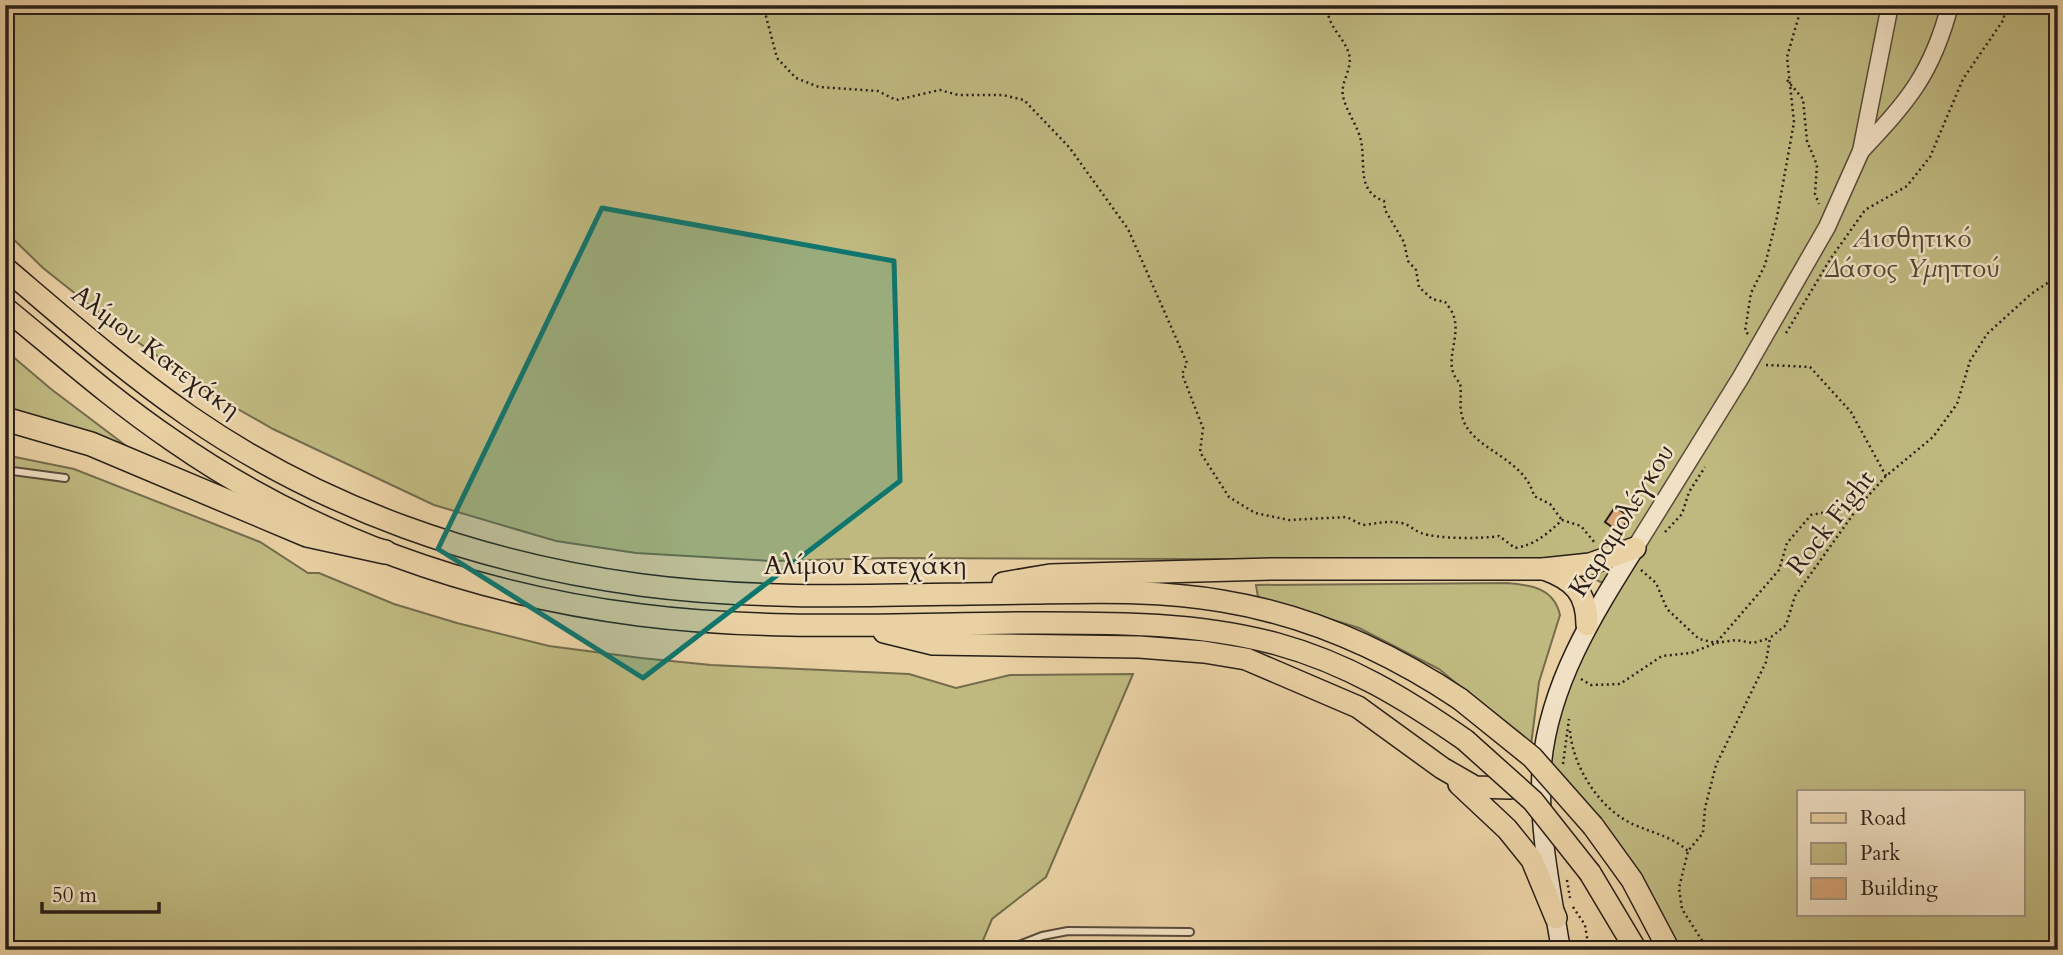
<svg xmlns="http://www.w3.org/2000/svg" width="2063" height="955" viewBox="0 0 2063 955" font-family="Cardo,serif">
  <rect width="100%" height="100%" fill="#e9d1a4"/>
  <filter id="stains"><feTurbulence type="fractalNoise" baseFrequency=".00286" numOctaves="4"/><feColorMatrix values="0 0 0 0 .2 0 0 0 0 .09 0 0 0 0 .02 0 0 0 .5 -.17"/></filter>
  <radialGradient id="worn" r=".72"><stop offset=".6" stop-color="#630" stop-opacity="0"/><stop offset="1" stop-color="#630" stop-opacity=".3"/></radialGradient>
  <!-- green -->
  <g fill="#bfb980" stroke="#746c4c" stroke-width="2" fill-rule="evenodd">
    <path d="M5,5H2058V950H1675L1547,764L1563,696L1614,588L1553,560L889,558L771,561L636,553L556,541L434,505L273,429L208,392L125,333L43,268L5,231ZM1799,792H2023V915H1799Z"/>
    <path d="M5,350L51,389L133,451L78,429L5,409Z"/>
    <path d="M5,455L74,469L260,542L308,573H319L394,604L457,623L549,646L641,658L711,665L909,674L956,688L1010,675L1133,674L1046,877L992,919L979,950H5Z"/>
    <path d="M1507,583C1531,585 1554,588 1560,615L1539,682L1531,745L1439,669L1359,628L1258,597L1256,585Z"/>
  </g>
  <!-- building -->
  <path fill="#d6a476" stroke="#291f18" stroke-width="2" d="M1615,507L1630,517L1619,532L1605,522Z"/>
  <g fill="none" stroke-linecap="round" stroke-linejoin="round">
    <defs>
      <g id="service">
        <path d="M5,470L65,478"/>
        <path d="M1006,950L1042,936L1068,931L1190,932"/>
      </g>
      <g id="tertiary">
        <path d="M1861,151C1908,101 1932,74 1950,5"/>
        <path d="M1635,548L1741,377L1827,227L1861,151L1890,5"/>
      </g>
      <path id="secondary" d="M1561,950C1551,889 1537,825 1542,763C1550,683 1593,615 1635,548"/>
      <g id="primary">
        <path d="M5,268C65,319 124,371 189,416C323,509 480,563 641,585C770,602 904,594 1034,593C1096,592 1160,590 1222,601C1308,615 1388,651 1460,699"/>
        <path d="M5,308C60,353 113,400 172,440C311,537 473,594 640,615C765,631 893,624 1018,623C1106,623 1192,621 1277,644C1347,663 1406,699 1465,740"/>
        <path d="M1544,569C1574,580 1587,593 1587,625"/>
        <path d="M1003,583L1050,575L1271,569H1543L1590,564L1635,548"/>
        <path d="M884,632L933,644L1139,647L1204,652L1246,659L1358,707L1442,768L1475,787L1510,788"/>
        <path d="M1459,784L1507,829L1532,860L1556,918"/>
        <path d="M1593,826L1632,880L1669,950"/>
        <path d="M1590,873L1636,950"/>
      </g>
      <path id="motorway" d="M5,419L91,444L307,535L385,552"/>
    </defs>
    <!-- service casing -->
    <use href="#service" stroke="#594c3b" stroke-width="10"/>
    <!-- tertiary casing -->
    <use href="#tertiary" stroke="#594c3b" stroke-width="19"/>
    <!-- secondary casing -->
    <use href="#secondary" stroke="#291f18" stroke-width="21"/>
    <!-- primary casing -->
    <use href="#primary" stroke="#291f18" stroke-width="24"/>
    <!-- motorway casing -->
    <use href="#motorway" stroke="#291f18" stroke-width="26"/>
    <!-- path -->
    <g stroke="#291f18" stroke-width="2.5" stroke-dasharray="2 3.5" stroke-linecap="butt">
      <path d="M763,5L777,58L796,78L819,87L878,91L896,100L940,90L958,95H1003L1024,100L1069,147L1128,229L1187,363L1182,374L1203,428L1200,452L1229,497L1255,513L1289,520L1347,517L1362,525C1376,524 1387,520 1401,523C1409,524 1413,530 1421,533C1437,539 1481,539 1499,536L1515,548C1535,545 1547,534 1562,520L1581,526L1595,543"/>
      <path d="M1327,5C1327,27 1343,35 1349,54C1353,68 1340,83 1343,96C1346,111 1358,126 1361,141C1366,164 1356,191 1384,201L1385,210L1404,242L1408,261L1416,270L1419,287L1432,299L1445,302C1448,306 1453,312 1454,317C1461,340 1441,365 1460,383C1462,394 1459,406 1462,416C1470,450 1524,456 1534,496L1550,504L1562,520"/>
      <path d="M1787,80L1803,99L1807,141L1817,165L1815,194L1819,204"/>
      <path d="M1786,333L1831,258L1865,210L1907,186L1930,157L1963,79L2004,19V5"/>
      <path d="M1748,334L1745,331L1751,293L1765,265L1777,217L1794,122L1787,57L1802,5"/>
      <path d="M1766,365L1810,367L1851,412L1886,476"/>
      <path d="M1665,532L1682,514L1689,492L1705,467"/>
      <path d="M1641,570L1656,583L1667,609L1699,639L1716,643L1736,640L1753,643L1770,638"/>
      <path d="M1581,679L1591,685L1620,684L1662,656L1691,653L1716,643L1779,570L1787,543L1811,515L1859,506"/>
      <path d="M1570,731C1573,768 1601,811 1635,825C1655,834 1671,836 1688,851"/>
      <path d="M1563,764L1569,719"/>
      <path d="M1567,880L1570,898"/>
      <path d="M1573,907L1585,925L1589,950"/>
      <path d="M1708,950L1682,909L1679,888L1688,851L1703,833L1705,808L1716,765L1766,662L1770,638L1786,625L1795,596L1859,506L1886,476L1933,437L1957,404L1970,361L1987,334L2031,294L2058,276"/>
    </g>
    <!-- service -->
    <use href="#service" stroke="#f1e1c4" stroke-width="6"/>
    <!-- tertiary -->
    <use href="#tertiary" stroke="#f1e1c4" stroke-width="16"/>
    <!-- secondary -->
    <use href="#secondary" stroke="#f1e1c4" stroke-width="18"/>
    <!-- primary -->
    <use href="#primary" stroke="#e9d1a4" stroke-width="21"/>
    <!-- motorway -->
    <use href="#motorway" stroke="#e9d1a4" stroke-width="23"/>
    <defs>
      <g id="primary-bridge">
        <path d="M1460,699L1532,757L1593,826"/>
        <path d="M1465,740L1533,801L1590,873"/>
      </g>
    </defs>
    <!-- primary-bridge casing -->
    <use href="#primary-bridge" stroke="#291f18" stroke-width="24" stroke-linecap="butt"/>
    <!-- primary-bridge -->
    <use href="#primary-bridge" stroke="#e9d1a4" stroke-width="21"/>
  </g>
  <!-- marked area -->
  <path fill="#0f766e" fill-opacity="0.2" stroke="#0f766e" stroke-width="5" stroke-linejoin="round" d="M602,208L894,261L900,481L643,678L438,549Z"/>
  <g text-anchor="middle" stroke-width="5" stroke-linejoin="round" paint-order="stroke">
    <!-- park labels -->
    <g font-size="26" font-style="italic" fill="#4e4632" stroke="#f1e1c4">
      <text x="1912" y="247">Αισθητικό<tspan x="1912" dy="30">Δάσος Υμηττού</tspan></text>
    </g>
    <!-- street labels -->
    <g font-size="26" fill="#291f18" stroke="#f1e1c4">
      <text transform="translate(156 351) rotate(37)" y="9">Αλίμου Κατεχάκη</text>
      <text transform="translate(1621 520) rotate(-58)" y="9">Καραμολέγκου</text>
      <text transform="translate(1830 522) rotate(-52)" y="9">Rock Fight</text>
      <text x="865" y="574">Αλίμου Κατεχάκη</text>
    </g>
  </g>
  <!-- margin -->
  <rect width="2063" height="955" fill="none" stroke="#e9d1a4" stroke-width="28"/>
  <rect x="7" y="7" width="2049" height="941" fill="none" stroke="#291f18" stroke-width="3.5"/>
  <rect x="14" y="14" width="2035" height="927" fill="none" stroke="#291f18" stroke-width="2"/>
  <!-- legend -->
  <rect x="1797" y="790" width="228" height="126" fill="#f1e1c4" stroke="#a1937f" stroke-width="2"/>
  <rect x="1811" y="813" width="35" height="10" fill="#e9d1a4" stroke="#a1937f" stroke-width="2"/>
  <text x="1860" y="825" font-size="21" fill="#291f18">Road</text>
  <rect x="1811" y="843" width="35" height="21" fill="#bfb980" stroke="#a1937f" stroke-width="2"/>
  <text x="1860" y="860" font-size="21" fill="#291f18">Park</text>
  <rect x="1811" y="878" width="35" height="21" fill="#d6a476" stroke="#a1937f" stroke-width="2"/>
  <text x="1860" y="895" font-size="21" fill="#291f18">Building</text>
  <!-- scale -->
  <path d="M42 902v10h117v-10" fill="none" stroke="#291f18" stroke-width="3.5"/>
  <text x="52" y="902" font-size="21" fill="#291f18" stroke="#f1e1c4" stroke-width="5" paint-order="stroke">50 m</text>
  <rect width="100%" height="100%" filter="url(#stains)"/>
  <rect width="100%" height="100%" fill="url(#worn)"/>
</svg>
